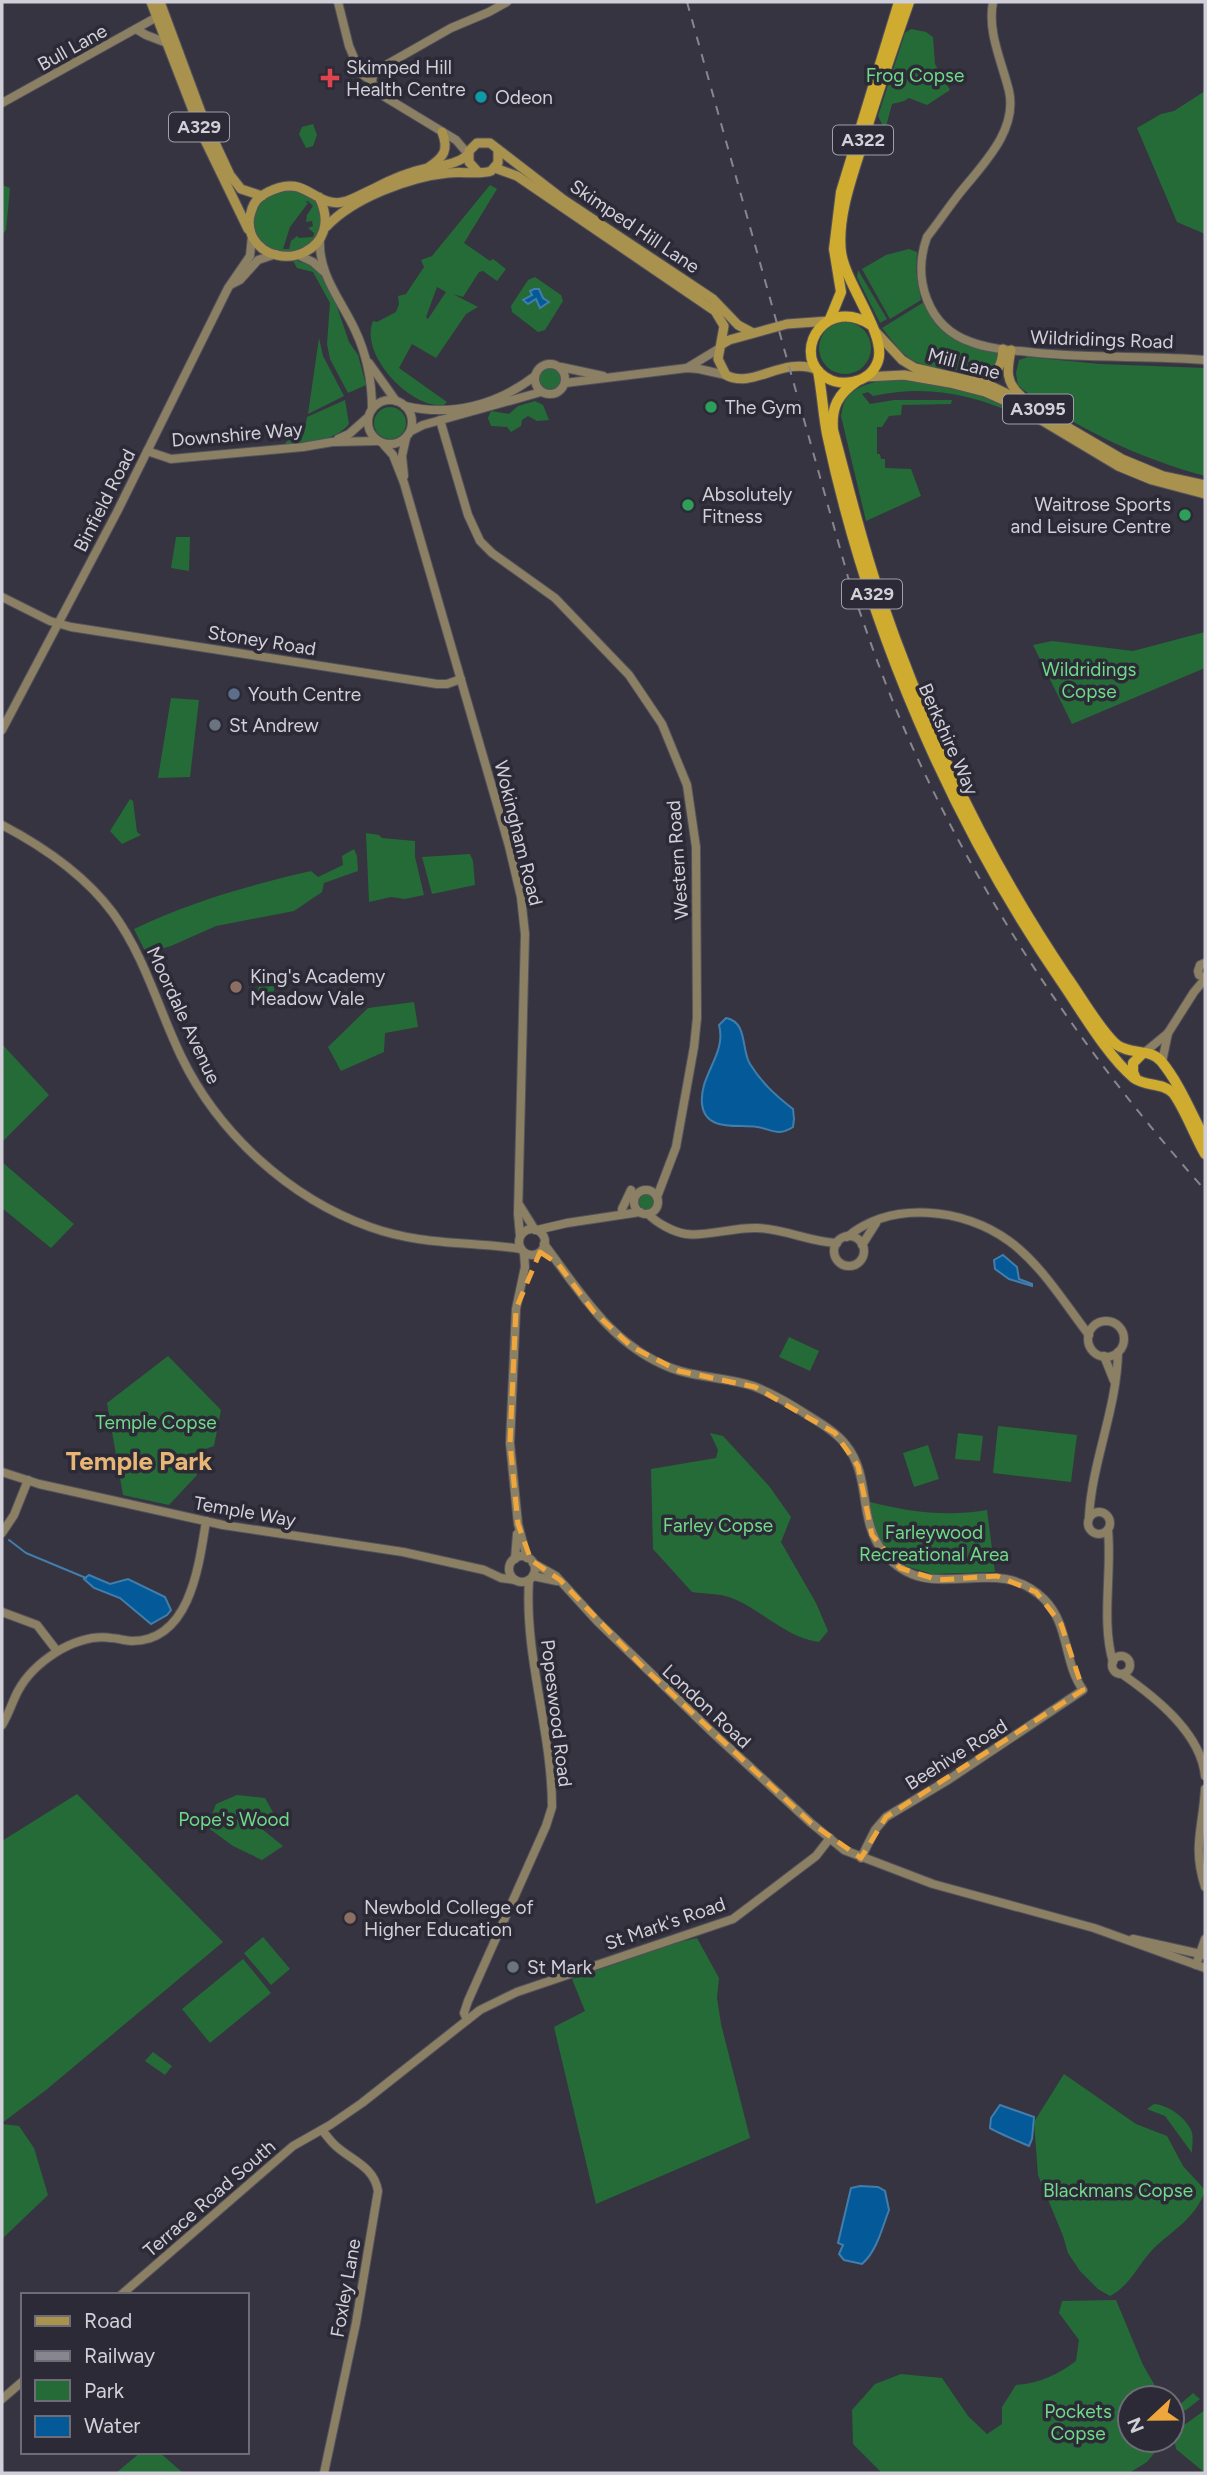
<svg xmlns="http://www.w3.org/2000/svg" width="1207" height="2475" viewBox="0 0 1207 2475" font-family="Figtree,sans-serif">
  <rect width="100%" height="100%" fill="#363440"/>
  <!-- green -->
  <g fill="#256b37" fill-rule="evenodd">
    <path d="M911,29L926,32L933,37L935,64L950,90L927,105L909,98L904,101L892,104L885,130L878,116L905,33Z"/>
    <path d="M1205,91V234L1177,222L1137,128L1161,114L1174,111Z"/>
    <path d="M313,124L317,135L313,146L306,148L299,134L302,127Z"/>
    <path d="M2,185L10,188L6,230L2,235Z"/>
    <path d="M490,185L497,189L464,243L490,261L493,259L506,269L497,281L483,271L479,272L463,297L453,294L478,307L466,314L436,358L412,344L399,368L447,402L444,405C410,409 359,354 373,321L377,322L396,312L399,304L398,296L406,294L424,267L421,260L432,256ZM437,287L446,292L428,319L426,317Z"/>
    <path d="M284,189C339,190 329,254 287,252C279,251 272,251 266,246C250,235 249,210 264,198C269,194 277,192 284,189ZM308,201L313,206L307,215L306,222L312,221L313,226L308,228L314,233L313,237L299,238L297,236L291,241L289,249H283L290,227L308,203L305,202Z"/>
    <path d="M909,249L917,252L916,271L921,300L890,319L862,269L886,255Z"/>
    <path d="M292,259L312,266L322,276L335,301L349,342L358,355L366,385L348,393L330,359L327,344L330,303L313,272L297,268Z"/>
    <path d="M858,270L887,319L880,323L857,277Z"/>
    <path d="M535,277L561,295L563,301L545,330L538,332L512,312L511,306L528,280Z"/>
    <path d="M924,302C941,328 970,345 1000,353L1001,363L986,374C967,370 928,369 914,361C901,354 891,339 882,328Z"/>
    <circle cx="845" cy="348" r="26"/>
    <path d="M319,338L323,356L344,396L308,414Z"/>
    <path d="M1028,357L1100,364L1205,368V476C1138,458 1074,427 1018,386L1016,373L1019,360Z"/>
    <circle cx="550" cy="378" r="11"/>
    <path d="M894,378L925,380L994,398L1036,423C981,397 935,383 873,396L868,392L862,394L870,404L894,400H952L951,404L902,405L901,415L889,416L882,427H877V454H880L881,459H885V468L911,469L921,496L866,521L841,416C842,411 843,403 846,399C856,384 879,381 894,378Z"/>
    <path d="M345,400L349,424C334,442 307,443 284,446L289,437L304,434L307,417Z"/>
    <path d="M535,401L543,405L549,420L537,421L528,416L522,420L521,426L511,432L507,427L491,426L488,418L491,411L509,414L518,406Z"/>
    <circle cx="390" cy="423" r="16"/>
    <path d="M176,537H190L189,571L171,568Z"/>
    <path d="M1205,632V668L1072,724L1033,645L1052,641L1133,651Z"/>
    <path d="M171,698L199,700L190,777L158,778Z"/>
    <path d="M130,799L133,801L137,832L141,835L122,844L110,831Z"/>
    <path d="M366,833L379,835L382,838L415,841V857L424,895L405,899L391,897L369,902Z"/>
    <path d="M354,849L357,856L358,871L324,883L322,892L294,911L216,926L171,946L146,953L134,929C190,902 250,885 311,871L318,877L343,865L342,856Z"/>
    <path d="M470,854L473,861L475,885L432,894L422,857Z"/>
    <path d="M264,969L278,973L272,997L257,993Z"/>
    <path d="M414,1002L418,1027L385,1033L384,1052L341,1071L328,1047L368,1008Z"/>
    <path d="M2,1044L49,1095L2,1142Z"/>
    <path d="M2,1162L74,1224L51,1248L2,1208Z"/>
    <circle cx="647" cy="1202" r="8"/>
    <path d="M789,1337L819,1351L810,1371L779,1357Z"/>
    <path d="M168,1356L221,1410L214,1446L187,1455L188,1465L197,1475L169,1505L123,1495L107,1403Z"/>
    <path d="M998,1426L1077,1435L1071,1482L993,1473Z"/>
    <path d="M710,1433L723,1436L769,1486L791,1517L781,1542L816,1603L828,1631L819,1642C783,1637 758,1605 725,1596C714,1593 702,1594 692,1592L653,1549L651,1469L716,1458L718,1450Z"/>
    <path d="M958,1433L983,1436L980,1461L955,1459Z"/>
    <path d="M928,1445L939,1479L914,1487L903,1453Z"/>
    <path d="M870,1502C910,1512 946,1517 987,1510L995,1572L932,1574L906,1566L891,1556L871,1526Z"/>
    <path d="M77,1794L223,1942L46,2090L2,2123V1841Z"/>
    <path d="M237,1795L265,1798L274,1814L257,1825L283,1846L262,1860L233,1846L207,1827L216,1804Z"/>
    <path d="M263,1937L290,1969L271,1985L244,1953Z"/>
    <path d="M697,1938L719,1978L717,1998L721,2024L750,2138L596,2204L554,2027L585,2011L572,1979L679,1942Z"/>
    <path d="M243,1959L271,1993L210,2043L182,2009Z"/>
    <path d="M153,2052L172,2066L165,2075L145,2061Z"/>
    <path d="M1064,2074L1136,2124L1167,2136L1183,2166L1205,2190C1197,2217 1173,2230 1154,2248C1138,2264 1131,2285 1110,2296L1098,2289L1080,2271L1068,2253L1063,2236L1038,2175L1034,2122Z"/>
    <path d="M1154,2104C1168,2105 1185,2117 1191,2130C1194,2136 1192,2146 1192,2153L1165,2116L1147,2109Z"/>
    <path d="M2,2124L19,2126L34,2148L48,2195L2,2239Z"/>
    <path d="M1116,2300L1143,2365L1162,2398H1130V2440H1165L1147,2462L1129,2473H882L853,2444L852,2410L875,2384L901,2374L942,2378L968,2416L987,2434L1002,2424V2407L1016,2385C1040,2383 1057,2375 1076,2361L1079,2340L1059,2313L1062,2301Z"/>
    <path d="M1193,2393L1200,2399L1186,2410L1180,2412L1176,2408Z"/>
    <path d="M1205,2410V2473L1176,2449L1173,2433Z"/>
    <path d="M141,2452H159L183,2473H116Z"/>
  </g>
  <!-- water -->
  <g fill="#045a98" stroke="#427dab" stroke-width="2">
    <path d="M534,289H539L543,298L549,302L540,308L536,299L528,304L523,300L532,295L530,291Z"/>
    <path d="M726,1018C748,1022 741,1050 750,1064C762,1083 775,1095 793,1109L794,1119L793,1127C778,1137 771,1129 757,1127C737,1124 705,1132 702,1104C699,1075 727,1054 719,1025Z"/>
    <path d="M1003,1255L1017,1267L1019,1279L1032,1284V1286L1009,1279L995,1269L994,1260Z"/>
    <path d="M89,1575L110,1584L128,1579L165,1597L171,1610L167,1615L151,1624L120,1598L94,1588L84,1579Z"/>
    <path d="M1000,2105L1034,2117L1032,2139L1029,2146C1026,2145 992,2130 990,2128L991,2118Z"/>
    <path d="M860,2186L878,2187L885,2191L889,2210C882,2228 877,2251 862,2264L844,2260L839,2254L843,2245L838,2243L851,2188Z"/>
  </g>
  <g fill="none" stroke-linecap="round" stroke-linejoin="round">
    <!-- stream -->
    <path stroke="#427dab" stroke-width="2" d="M9,1540L26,1553L86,1578"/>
    <defs>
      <g id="secondary">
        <path d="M338,2L349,46L361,74L372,81L374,87L385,97L456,140L468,154"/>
        <path d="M993,2C987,32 1002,62 1009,91C1018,131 982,165 959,194C948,208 938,223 927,237C912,278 927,327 971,342C989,349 1010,350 1029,352C1088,359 1147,355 1205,360"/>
        <path d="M136,29L146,35L167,43"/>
        <path d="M372,81L373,75L379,69L451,28L489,12L507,2"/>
        <path d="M2,103L157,17"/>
        <path d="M320,240C318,274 341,300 355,330C367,355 372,380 372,409"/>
        <path d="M298,255L313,262L323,271"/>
        <path d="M232,284L240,280L258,260L276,254"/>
        <path d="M369,363L396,401"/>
        <circle cx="550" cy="379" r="15"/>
        <path d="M561,367L603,376"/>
        <path d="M687,368L720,348"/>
        <path d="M565,383L687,368L699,369L726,375"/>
        <circle cx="390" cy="422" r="22"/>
        <path d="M405,406C452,417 497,405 535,376"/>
        <path d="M440,420L468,515L480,541L492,553L555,598L629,675L662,724L687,785L696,847L697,1018L694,1047L676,1147L657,1197"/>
        <path d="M411,431L423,425L541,392"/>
        <path d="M338,439L349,434L367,418"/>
        <path d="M384,445L393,455L404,483L509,846L521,897L525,934L518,1214L520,1236"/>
        <path d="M147,451L171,459L303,447L332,442L377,441"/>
        <path d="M404,476L402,456L406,438"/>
        <path d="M2,597L50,621L71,627L437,684H447L461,679"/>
        <path d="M2,730L117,512L228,288L250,256L252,236"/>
        <path d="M2,825C44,847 84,874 113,913C145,957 158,1008 181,1056C218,1133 289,1198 370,1227C423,1246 467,1241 521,1249"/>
        <path d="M1205,963L1200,965L1198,971L1199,975L1205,978"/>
        <path d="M1145,1052L1168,1033L1194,992L1205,979"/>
        <path d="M1162,1062L1168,1033"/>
        <circle cx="646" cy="1202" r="12"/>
        <path d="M520,1206L535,1230"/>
        <path d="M622,1209L631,1190"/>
        <path d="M648,1214C657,1223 673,1232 686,1234C705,1237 734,1227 757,1228C785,1229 810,1242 837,1243"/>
        <circle cx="532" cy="1242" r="13"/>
        <path d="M537,1230L567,1223L640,1212"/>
        <circle cx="849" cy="1251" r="15"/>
        <path d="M847,1237C892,1200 964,1208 1009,1241C1041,1264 1065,1304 1089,1335"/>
        <path d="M544,1244C581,1293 611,1345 671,1368C697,1378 726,1377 753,1386C772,1393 792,1405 809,1416C822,1424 837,1433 846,1445C872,1477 857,1520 884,1553C931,1610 993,1549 1044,1599C1070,1625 1063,1662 1083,1690L948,1780L886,1817L875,1830L861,1858"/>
        <path d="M862,1245L876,1223"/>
        <path d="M524,1253L525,1267L516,1309L510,1443L518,1524L527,1558"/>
        <circle cx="1106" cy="1339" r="18"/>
        <path d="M1104,1356L1114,1381"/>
        <path d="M2,1472L39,1484L223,1525L403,1552L484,1570L501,1578L515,1580"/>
        <circle cx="1099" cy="1523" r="11"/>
        <path d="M1089,1517C1092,1461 1117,1409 1118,1352"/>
        <path d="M1108,1530C1112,1572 1101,1622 1113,1662"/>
        <path d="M2,1533L14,1515L28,1480"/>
        <circle cx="522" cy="1569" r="13"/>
        <path d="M515,1559L517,1534"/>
        <path d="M533,1563L556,1576L597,1621L712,1732L811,1823L844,1850L933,1884L1094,1928L1205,1968"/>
        <path d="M533,1576L557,1581"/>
        <path d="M2,1612L37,1625L57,1651"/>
        <circle cx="1121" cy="1665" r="9"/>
        <path d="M1122,1674C1155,1697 1201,1733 1205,1776"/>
        <path d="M2,1725C9,1714 12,1702 18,1691C26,1676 41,1662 55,1653C70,1643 92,1635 111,1638C118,1638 124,1641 132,1641C190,1641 199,1566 206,1521"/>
        <path d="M1205,1789C1203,1828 1192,1846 1205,1887"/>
        <path d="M1133,1939L1205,1955"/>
        <path d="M1196,1965L1205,1939"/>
        <path d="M467,2020L464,2013L468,2001L546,1826L552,1807C552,1732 524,1656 529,1580"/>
        <path d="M322,2130C327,2136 331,2142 337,2147C353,2161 374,2167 378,2191L356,2323L324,2473"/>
        <path d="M121,2295L293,2146L330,2125L362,2103L480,2010L517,1992L733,1919L816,1856L830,1838"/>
        <path d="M2,2399L23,2381"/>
      </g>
      <g id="primary">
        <path d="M151,2L202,134L248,229"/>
        <path d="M160,2L202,115L230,175L241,189L262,196"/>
        <path d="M429,167C444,157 449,150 442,132"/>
        <path d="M495,168L517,176L715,311L724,326L718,359L726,375C753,390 783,355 818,370"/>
        <path d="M478,172L469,162V151L477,143H490L564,200L713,299L738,325L753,333"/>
        <path d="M319,197C346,251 276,276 253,238C249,230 248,220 251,212C253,203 259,196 268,192C306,172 314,208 343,202C353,200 363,193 373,189C390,180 409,172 428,168C443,165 455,165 468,155"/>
        <path d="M326,227C353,198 409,177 448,173C462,171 479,175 491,171L498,163V150"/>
        <path d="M875,331L902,360L915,368L989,385L1026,403L1122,459L1163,476L1205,485"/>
        <path d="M722,344L729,340L787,324L828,321"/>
        <path d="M1011,350C1007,370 1005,382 1021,396"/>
        <path d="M865,377L904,375L950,383L985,392L1021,408L1118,466L1152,480L1205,494"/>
        <path d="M975,377C995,378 1002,369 1003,349"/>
      </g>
      <g id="highway">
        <path d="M830,319L841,292L834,249L841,192L899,2"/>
        <path d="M871,325C827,296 794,348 820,373C838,390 870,384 878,361C887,335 845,283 841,252C837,218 851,180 861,148C875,99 892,51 909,2"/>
        <path d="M818,371C822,392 823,413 827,434C868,627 950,819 1061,981C1081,1010 1108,1057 1134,1078C1146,1087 1162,1082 1173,1093C1184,1107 1195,1137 1205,1154"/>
        <path d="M857,381C838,394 831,407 833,430C848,485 861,540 879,593C925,728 987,859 1067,977C1080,995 1101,1032 1117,1045C1131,1055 1149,1048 1161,1061C1180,1084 1191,1113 1205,1139"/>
        <path d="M1136,1079L1133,1072V1063L1143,1053"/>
      </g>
    </defs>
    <!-- secondary casing -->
    <use href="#secondary" stroke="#54525c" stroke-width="10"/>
    <!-- primary casing -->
    <use href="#primary" stroke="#54525c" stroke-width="11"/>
    <!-- highway casing -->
    <use href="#highway" stroke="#54525c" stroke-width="12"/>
    <!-- secondary -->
    <use href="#secondary" stroke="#8c8064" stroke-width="8"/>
    <!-- primary -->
    <use href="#primary" stroke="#a9924d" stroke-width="9"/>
    <!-- highway -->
    <use href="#highway" stroke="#cfab2f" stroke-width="10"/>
    <!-- rail -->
    <path stroke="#87868f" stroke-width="2" stroke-dasharray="9 9" stroke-linecap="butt" d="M687,2L848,577C868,637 889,697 916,755C990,915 1088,1059 1205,1190"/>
  </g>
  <!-- marked area -->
  <path fill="none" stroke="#efa73d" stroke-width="5" stroke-dasharray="14 9" stroke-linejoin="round" d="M540,1252L558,1264L594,1312L632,1347L679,1371L755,1387L835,1433L858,1466L872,1535L900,1568L938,1580L997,1576L1036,1592L1061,1624L1083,1690L886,1817L861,1858L811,1823L642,1666L560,1580L531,1560L518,1524L510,1443L516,1309Z"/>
  <!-- markers -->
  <path fill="#e0444e" stroke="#2c2a36" stroke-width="2.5" d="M326.5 67.5h7v7h7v7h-7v7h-7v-7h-7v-7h7z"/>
  <circle fill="#0f9aa8" stroke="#2c2a36" stroke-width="2.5" cx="481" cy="97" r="7"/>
  <g fill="#2e9e5b" stroke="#2c2a36" stroke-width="2.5">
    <circle cx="711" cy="407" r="7"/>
    <circle cx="688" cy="505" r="7"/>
    <circle cx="1185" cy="515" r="7"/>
  </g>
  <circle fill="#5c6f8a" stroke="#2c2a36" stroke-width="2.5" cx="234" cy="694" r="7"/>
  <g fill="#6b7280" stroke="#2c2a36" stroke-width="2.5">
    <circle cx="215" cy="725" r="7"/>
    <circle cx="513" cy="1967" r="7"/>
  </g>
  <g fill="#8d6e63" stroke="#2c2a36" stroke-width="2.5">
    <circle cx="236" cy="987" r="7"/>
    <circle cx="350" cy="1918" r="7"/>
  </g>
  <g text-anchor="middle" stroke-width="7" stroke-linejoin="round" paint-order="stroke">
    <!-- shield labels -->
    <g fill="#2c2a36" stroke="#a09ea7" stroke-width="2">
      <rect x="169" y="112.5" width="60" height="29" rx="5"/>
      <rect x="833" y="125.5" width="60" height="29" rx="5"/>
      <rect x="1003" y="394.5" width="70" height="29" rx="5"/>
      <rect x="842" y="579.5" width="60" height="29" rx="5"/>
    </g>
    <g font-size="18" font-weight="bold" fill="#d1d0d8">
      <text x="199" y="133">A329</text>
      <text x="863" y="146">A322</text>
      <text x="1038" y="415">A3095</text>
      <text x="872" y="600">A329</text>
    </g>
    <!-- street labels -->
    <g font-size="19" fill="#d1d0d8" stroke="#2c2a36">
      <text transform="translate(72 47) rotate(-29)" y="7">Bull Lane</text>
      <text transform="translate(635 226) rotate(34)" y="7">Skimped Hill Lane</text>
      <text transform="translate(1102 339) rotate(2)" y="7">Wildridings Road</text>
      <text transform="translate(964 363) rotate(15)" y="7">Mill Lane</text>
      <text transform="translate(237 434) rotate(-5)" y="7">Downshire Way</text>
      <text transform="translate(104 500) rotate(-63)" y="7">Binfield Road</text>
      <text transform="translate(262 640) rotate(9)" y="7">Stoney Road</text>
      <text transform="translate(949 739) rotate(66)" y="7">Berkshire Way</text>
      <text transform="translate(519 833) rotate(76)" y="7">Wokingham Road</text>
      <text transform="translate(677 860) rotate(-94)" y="7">Western Road</text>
      <text transform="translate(184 1015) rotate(65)" y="7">Moordale Avenue</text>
      <text transform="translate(245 1511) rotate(10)" y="7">Temple Way</text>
      <text transform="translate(707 1706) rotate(43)" y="7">London Road</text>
      <text transform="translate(557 1713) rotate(83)" y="7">Popeswood Road</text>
      <text transform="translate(956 1754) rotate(-32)" y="7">Beehive Road</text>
      <text transform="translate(665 1923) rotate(-19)" y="7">St Mark's Road</text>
      <text transform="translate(209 2198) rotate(-41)" y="7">Terrace Road South</text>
      <text transform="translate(345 2288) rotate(-80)" y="7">Foxley Lane</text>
    </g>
    <!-- poi labels -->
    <g font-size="19" fill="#d1d0d8" stroke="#2c2a36" text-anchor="start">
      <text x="346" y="74">Skimped Hill<tspan x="346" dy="22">Health Centre</tspan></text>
      <text x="495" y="104">Odeon</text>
      <text x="725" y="414">The Gym</text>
      <text x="702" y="501">Absolutely<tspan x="702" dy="22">Fitness</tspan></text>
      <text x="1171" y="511" text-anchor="end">Waitrose Sports<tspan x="1171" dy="22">and Leisure Centre</tspan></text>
      <text x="248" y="701">Youth Centre</text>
      <text x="229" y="732">St Andrew</text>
      <text x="250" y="983">King's Academy<tspan x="250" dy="22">Meadow Vale</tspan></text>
      <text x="364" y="1914">Newbold College of<tspan x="364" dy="22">Higher Education</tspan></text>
      <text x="527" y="1974">St Mark</text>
    </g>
    <!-- park labels -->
    <g font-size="19" fill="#6fda87" stroke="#2c2a36">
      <text x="915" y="82">Frog Copse</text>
      <text x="1089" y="676">Wildridings<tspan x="1089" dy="22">Copse</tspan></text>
      <text x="156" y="1429">Temple Copse</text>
      <text x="718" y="1532">Farley Copse</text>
      <text x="934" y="1539">Farleywood<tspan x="934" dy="22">Recreational Area</tspan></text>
      <text x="234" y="1826">Pope's Wood</text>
      <text x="1118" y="2197">Blackmans Copse</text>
      <text x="1078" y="2418">Pockets<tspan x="1078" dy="22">Copse</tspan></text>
    </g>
    <!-- district labels -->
    <g font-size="26" font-weight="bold" fill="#e7b575" stroke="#2c2a36">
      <text x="139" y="1470">Temple Park</text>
    </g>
  </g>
  <!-- border -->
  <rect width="1207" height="2475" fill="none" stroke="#d1d0d8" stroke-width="7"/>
  <!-- legend -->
  <rect x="21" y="2293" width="228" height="161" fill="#2c2a36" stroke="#6e6c77" stroke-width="2"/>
  <rect x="35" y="2316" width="35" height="10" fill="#a9924d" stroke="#6e6c77" stroke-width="2"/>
  <text x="84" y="2328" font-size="21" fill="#d1d0d8">Road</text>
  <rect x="35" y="2351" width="35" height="10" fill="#87868f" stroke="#6e6c77" stroke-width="2"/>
  <text x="84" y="2363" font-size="21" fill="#d1d0d8">Railway</text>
  <rect x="35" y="2380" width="35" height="21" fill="#256b37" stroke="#6e6c77" stroke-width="2"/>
  <text x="84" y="2398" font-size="21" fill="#d1d0d8">Park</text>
  <rect x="35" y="2416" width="35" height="21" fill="#045a98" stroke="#6e6c77" stroke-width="2"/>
  <text x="84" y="2433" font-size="21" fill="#d1d0d8">Water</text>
  <!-- north arrow -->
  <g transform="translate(1151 2419) rotate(248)"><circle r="33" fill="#2c2a36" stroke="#6e6c77" stroke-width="2"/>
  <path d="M0-5L12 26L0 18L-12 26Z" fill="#efa73d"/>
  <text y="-10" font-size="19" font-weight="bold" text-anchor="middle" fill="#d1d0d8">N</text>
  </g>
</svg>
